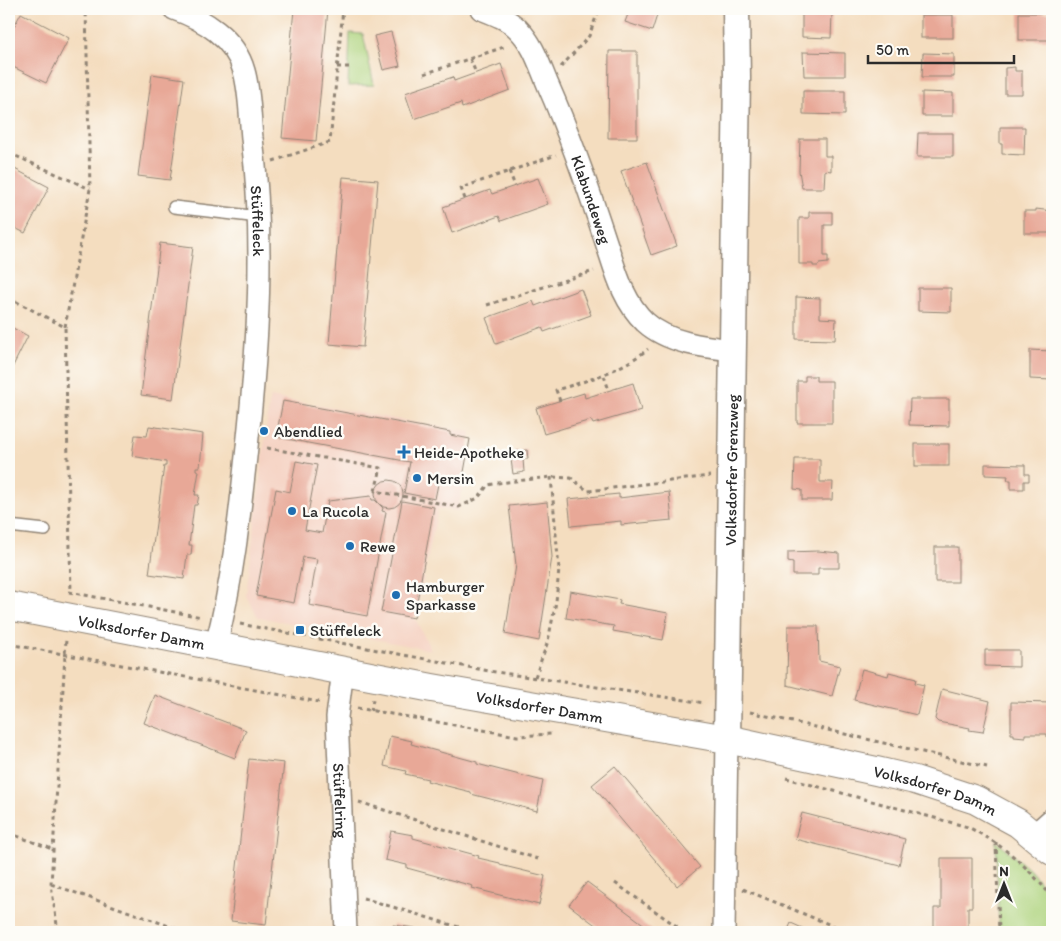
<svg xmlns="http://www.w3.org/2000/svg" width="1061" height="941" viewBox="0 0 1061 941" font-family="Itim,sans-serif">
  <rect width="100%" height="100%" fill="#fdfcf7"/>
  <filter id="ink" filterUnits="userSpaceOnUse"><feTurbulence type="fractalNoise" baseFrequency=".02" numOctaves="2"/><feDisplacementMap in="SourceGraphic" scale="10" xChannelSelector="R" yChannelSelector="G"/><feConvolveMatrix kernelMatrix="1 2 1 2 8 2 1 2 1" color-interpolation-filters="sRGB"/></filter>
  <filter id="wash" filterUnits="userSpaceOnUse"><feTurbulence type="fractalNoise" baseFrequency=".0096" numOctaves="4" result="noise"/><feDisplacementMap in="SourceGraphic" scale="20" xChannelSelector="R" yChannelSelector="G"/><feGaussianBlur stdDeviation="1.12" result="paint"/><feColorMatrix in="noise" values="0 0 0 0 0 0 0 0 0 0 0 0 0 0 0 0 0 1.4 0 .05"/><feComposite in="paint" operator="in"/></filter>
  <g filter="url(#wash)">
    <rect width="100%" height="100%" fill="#f4ddbf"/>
    <!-- built -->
    <path fill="#f5d2c2" d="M270,397L471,432L458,511L438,509L415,618L431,650L258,617L246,596Z"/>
    <!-- green -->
    <g fill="#add37d" stroke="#6c7f54">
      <path d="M350,33L363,34L374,85L348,86Z"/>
      <path d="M996,841L1030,870L1052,897V932H999Z"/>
    </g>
    <g id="blocks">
      <!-- building -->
      <g fill="#e8a897">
        <path d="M294,9H328L316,141L282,138Z"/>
        <path d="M630,9H659L652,31L625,22Z"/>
        <path d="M21,13L69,38L46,83L9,65V36Z"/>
        <rect x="1019" y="13" width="33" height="27"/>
        <path d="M802,14H832L831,38L802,37Z"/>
        <rect x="921" y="15" width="32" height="23"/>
        <path d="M391,32L400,66L383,70L374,36Z"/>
        <path d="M609,51H637V138H608Z"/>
        <path d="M803,52L845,53V76H804Z"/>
        <path d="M923,53L954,54V77H922Z"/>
        <path d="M501,64L510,90L462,108L461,103L414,119L405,93L453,77L454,81Z"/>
        <path d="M1015,67V71H1022V94H1005V68Z"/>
        <path d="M152,74L184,79L170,180L138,176Z"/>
        <path d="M803,91H845V115L803,114Z"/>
        <path d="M922,92L953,93V116H922Z"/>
        <path d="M1000,127H1025L1024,155L1002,154V144H1000Z"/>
        <path d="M918,133H953V157H917Z"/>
        <path d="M800,139H825V156H831V171L825,170L824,188H802L799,171Z"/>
        <path d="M647,162L677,246L651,255L621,171Z"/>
        <path d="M9,166L49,187L25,233L9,225Z"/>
        <path d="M343,177L378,180L363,347L329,344Z"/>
        <path d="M538,178L548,204L501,221L499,216L452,233L443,207L490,190L492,194Z"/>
        <path d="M1036,209L1052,211V233H1024V211H1036Z"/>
        <path d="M809,212H832V225H824V256H828V263L819,264L818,266H813V264H799V218H809Z"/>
        <path d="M160,243L193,247L173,399L141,395Z"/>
        <path d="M918,288H951V312L918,311Z"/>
        <path d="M581,289L591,315L544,332L542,327L496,344L486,318L533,301L535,306Z"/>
        <path d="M796,297L820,298V318L836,319L835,340L796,339Z"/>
        <path d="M9,326L28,336L9,374Z"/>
        <path d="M1030,350L1052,351V380L1030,379Z"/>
        <path d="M805,376H816V381H832V423H797V381H805Z"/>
        <path d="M633,383L641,410L593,424L591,420L544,434L536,408L584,393L585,398Z"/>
        <path d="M910,399H949V426L909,425Z"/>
        <path d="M283,401L450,432V435L470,439L462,483L439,479L435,499L404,493L410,462L276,437Z"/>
        <path d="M149,426L203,434L200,467H196V470L199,471L195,495H199L197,505H194L189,545H192L191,555H187L184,579L149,574L164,466H166V462L132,456L135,435L147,436Z"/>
        <rect x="915" y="444" width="34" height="22"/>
        <path d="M527,450L528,459H523L524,472L513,474L510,452Z"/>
        <path d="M795,459H820V482H833L832,500H802V490L794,489Z"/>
        <path d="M296,461L317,465L305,530L322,533L328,501L371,496L372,500H375L383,508L382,511L386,512L367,616L309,605L317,559L303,557L294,603L256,596L276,489L290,492Z"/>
        <path d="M985,464L1025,465V474H1029V481H1024V489H1011V480H1007L1008,476L985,475Z"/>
        <circle cx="389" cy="494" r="14"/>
        <path d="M669,492L672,520L621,525V521L571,526L568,499L619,494V498Z"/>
        <path d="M402,501L434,507L414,618L381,612Z"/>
        <path d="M547,502L552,557L539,641L505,634L516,565L509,506Z"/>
        <rect x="935" y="547" width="23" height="35"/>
        <path d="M818,551L839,553V568H818V575H793V563L788,562V552Z"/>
        <path d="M570,591L620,600L619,604L668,613L663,640L613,631L614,626L566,618Z"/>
        <path d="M788,626H818L819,661L840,666L832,696L787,685Z"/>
        <path d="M985,650H1019V667L985,666Z"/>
        <path d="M862,669L888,676L889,672L916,679L915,683L924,685L917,715L854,700Z"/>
        <path d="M942,689L990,701L983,732L969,730L970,728L938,722L935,719Z"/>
        <path d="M155,695L246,730L235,758L144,723Z"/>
        <path d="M1011,702L1052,703V737H1047V734H1025V737L1014,736V734H1011Z"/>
        <path d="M390,736L412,741L411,744L477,762V764L543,781L537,811L471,794V792L427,781L428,779L405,774L406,771L384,766Z"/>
        <path d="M249,759L284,763L266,925L231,921Z"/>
        <path d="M615,766L700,867L677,886L592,785Z"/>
        <path d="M802,813L905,839L899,865L795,839Z"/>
        <path d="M391,831L413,835V838L479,856L478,858L500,863V865L545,876L539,905L472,888L473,886L407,868V865L385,860Z"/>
        <path d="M941,858H972V907H968V932H934V908H941Z"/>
        <path d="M587,882L650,929L653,932H605L590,921L569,905Z"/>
        <path d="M791,923L811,932H787Z"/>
        <path d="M393,925L415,928V932H392Z"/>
      </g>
    </g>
  </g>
  <g filter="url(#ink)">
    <use href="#blocks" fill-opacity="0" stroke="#908475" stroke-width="1"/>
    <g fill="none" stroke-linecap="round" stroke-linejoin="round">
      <defs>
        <g id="service">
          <path d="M174,207L259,217"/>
          <path d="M9,526L45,530"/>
        </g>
        <g id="minor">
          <path id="s1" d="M174,9C203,19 235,38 244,71C250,92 250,117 252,138C265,243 258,343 247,447C240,513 233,580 216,645"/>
          <path id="s2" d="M481,9C494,14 508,19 518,29C534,45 539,64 548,85C571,137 589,190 607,245C616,272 623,301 645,322C668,343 704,347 734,350"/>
          <path id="s3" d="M343,670L337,717L346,932"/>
          <path d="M1034,835L1052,819"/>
          <path d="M724,932L727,739"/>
        </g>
        <g id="tertiary">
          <path id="s4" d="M727,739L737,78L736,9"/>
        </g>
        <g id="secondary">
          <path id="s5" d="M9,606L432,688L727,739L876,771L915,780L976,800L1018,823L1052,851"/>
        </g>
      </defs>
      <!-- service casing -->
      <use href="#service" stroke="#908475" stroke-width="14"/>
      <!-- minor casing -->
      <use href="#minor" stroke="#908475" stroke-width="24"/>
      <!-- tertiary casing -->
      <use href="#tertiary" stroke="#908475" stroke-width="29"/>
      <!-- secondary casing -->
      <use href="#secondary" stroke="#908475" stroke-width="30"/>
      <!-- path -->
      <g stroke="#908475" stroke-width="3" stroke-dasharray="4 4" stroke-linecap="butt">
        <path d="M470,59L476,73"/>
        <path d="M337,67H349"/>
        <path d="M561,67L589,36L599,9"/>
        <path d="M424,74L507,46"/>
        <path d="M9,153L90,189"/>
        <path d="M273,161L330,142L343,9"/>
        <path d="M509,171L515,186"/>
        <path d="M465,199L461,188L556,155"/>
        <path d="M9,298L65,327L71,593"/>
        <path d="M487,305L594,271"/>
        <path d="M65,327L90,189L86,9"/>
        <path d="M604,376L609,390"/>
        <path d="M560,401L556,390C590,380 620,371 648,349"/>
        <path d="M267,448L381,468L375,491L459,507L478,498L488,485L498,483L551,477L571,478L588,491L710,476"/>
        <path d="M69,592L202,617"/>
        <path d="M240,624L489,671L705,703"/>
        <path d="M9,644L319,702"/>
        <path d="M535,677L548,641L556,602L559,569L551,477"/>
        <path d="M357,708L517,736L551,734"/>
        <path d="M371,711L373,699"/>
        <path d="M750,712L987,767"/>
        <path d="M786,778L968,827C1005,846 1026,865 1052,897"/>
        <path d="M359,802L538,859"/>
        <path d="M9,833L52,849"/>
        <path d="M996,842L999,932"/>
        <path d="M615,883L685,932"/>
        <path d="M51,884L186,932"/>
        <path d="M743,889L848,932"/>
        <path d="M363,898L475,932"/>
        <path d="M58,932L51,884L66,639"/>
      </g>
      <!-- service -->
      <use href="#service" stroke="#fff" stroke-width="11"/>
      <!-- minor -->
      <use href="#minor" stroke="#fff" stroke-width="21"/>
      <!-- tertiary -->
      <use href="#tertiary" stroke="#fff" stroke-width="26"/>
      <!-- secondary -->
      <use href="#secondary" stroke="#fff" stroke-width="28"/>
    </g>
  </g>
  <!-- markers -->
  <g fill="#1f6fb2" stroke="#fdfcf7" stroke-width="2">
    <circle cx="264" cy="431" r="5"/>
    <path d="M401.5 444.5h5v5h5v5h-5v5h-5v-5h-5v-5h5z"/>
    <circle cx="417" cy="478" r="5"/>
    <circle cx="292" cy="511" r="5"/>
    <circle cx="350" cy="546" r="5"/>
    <circle cx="396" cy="595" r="5"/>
    <rect x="295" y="625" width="10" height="10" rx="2.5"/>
  </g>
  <g text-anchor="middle" stroke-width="5" stroke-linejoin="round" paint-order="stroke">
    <!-- street labels -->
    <g font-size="16" fill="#2b2b2b" stroke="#fdfcf7">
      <text dy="6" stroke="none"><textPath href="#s2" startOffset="229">Klabundeweg</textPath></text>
      <text dy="6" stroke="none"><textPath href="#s1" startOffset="248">Stüffeleck</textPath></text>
      <text dy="6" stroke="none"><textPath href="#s4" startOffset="269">Volksdorfer Grenzweg</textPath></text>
      <text dy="6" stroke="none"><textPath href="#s5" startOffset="135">Volksdorfer Damm</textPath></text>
      <text dy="6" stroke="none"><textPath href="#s5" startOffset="540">Volksdorfer Damm</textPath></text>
      <text dy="6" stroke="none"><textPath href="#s5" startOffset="945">Volksdorfer Damm</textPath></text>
      <text dy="6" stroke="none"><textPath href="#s3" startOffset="131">Stüffelring</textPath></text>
    </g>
    <!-- poi labels -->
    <g font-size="16" fill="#2b2b2b" stroke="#fdfcf7" text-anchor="start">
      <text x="274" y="437">Abendlied</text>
      <text x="414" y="458">Heide-Apotheke</text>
      <text x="427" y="484">Mersin</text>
      <text x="302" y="517">La Rucola</text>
      <text x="360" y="552">Rewe</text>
      <text x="406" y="592">Hamburger<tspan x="406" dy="18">Sparkasse</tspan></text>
      <text x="310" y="636">Stüffeleck</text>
    </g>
  </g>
  <!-- margin -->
  <rect width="1061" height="941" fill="none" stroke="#fdfcf7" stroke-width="30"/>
  <!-- north arrow -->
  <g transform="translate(1004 884)" stroke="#fdfcf7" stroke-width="4" paint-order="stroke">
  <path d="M0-4L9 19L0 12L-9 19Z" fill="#2b2b2b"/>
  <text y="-8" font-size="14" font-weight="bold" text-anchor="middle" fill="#2b2b2b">N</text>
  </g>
  <!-- scale -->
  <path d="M868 55v8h146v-8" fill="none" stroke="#2b2b2b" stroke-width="2.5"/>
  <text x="876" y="55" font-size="15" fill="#2b2b2b" stroke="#fdfcf7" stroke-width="4" paint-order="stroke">50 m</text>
</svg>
